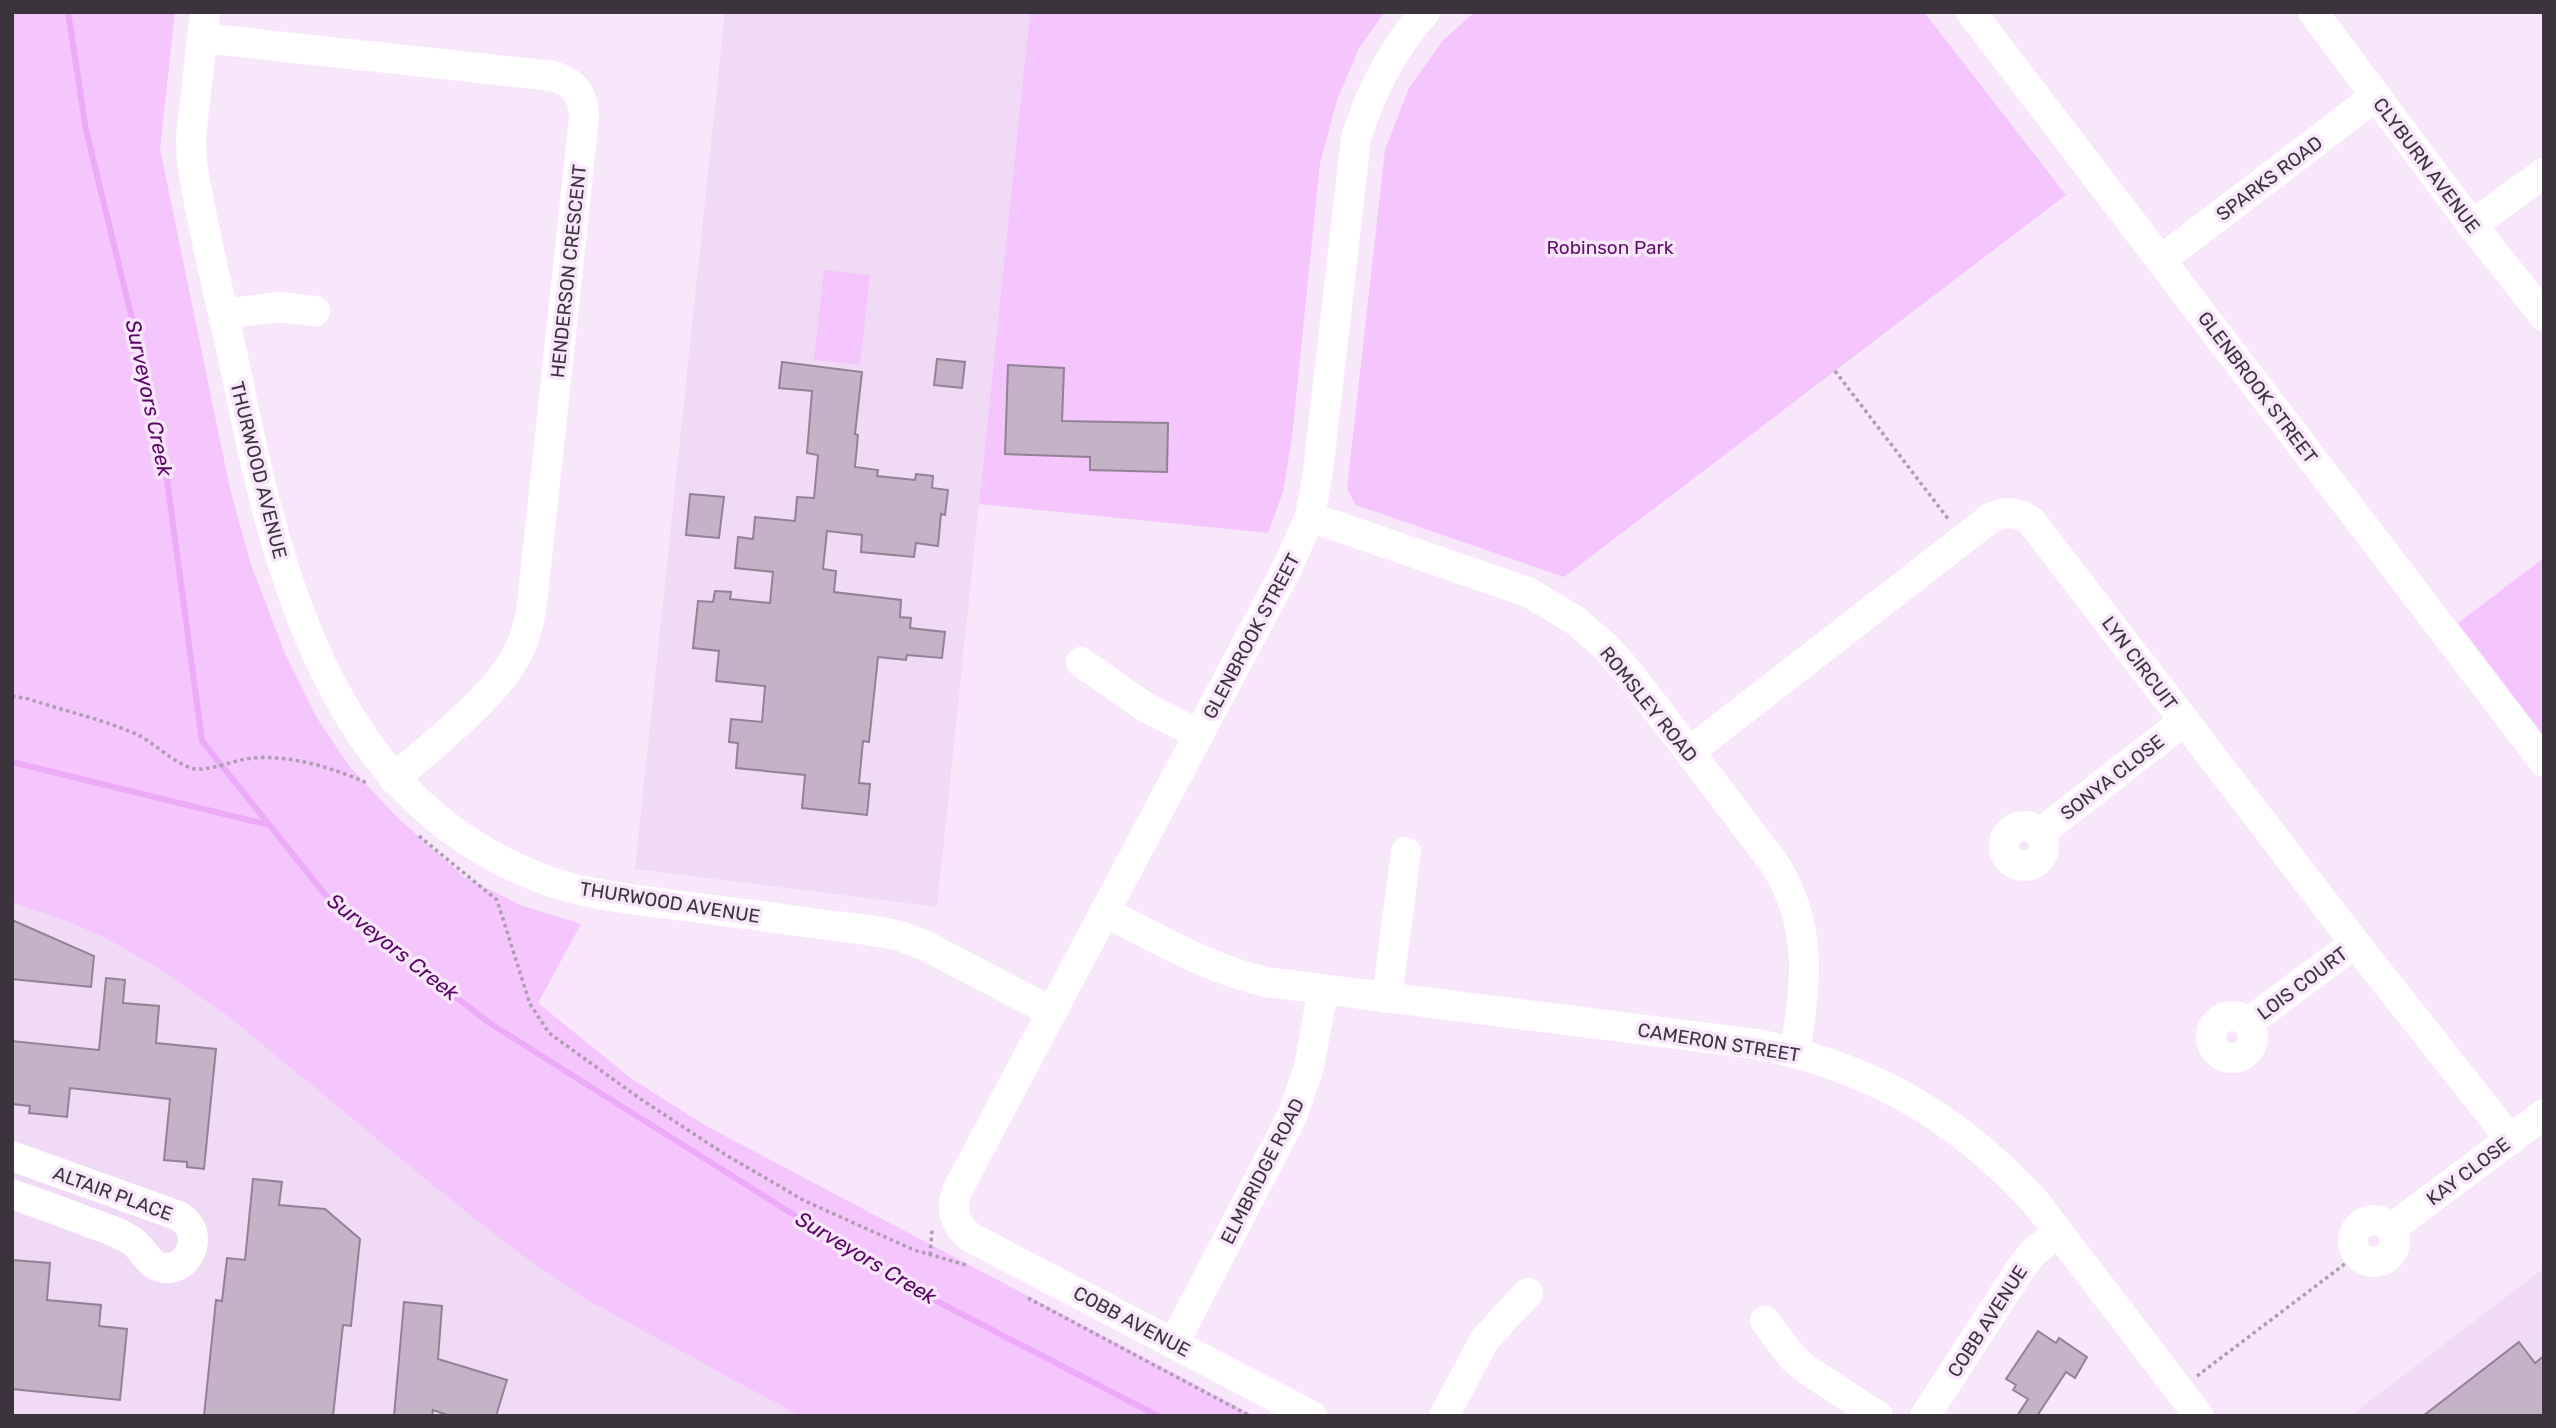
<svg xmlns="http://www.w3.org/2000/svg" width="2556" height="1428" viewBox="0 0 2556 1428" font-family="Rubik,sans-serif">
  <rect width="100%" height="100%" fill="#f8e6fb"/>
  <!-- built -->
  <g fill="#f0daf5">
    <path d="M725,12H1030L937,907L635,869Z"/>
    <path d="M12,898L106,938L164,972L220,1009L456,1204L523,1256L589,1301L800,1416H12Z"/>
    <path d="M2544,1268V1416H2350Z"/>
  </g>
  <!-- green -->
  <g fill="#f5c5fe">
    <path d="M13,12H175L160,149L230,489L251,565L284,651L315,715L349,766L397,817L464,877L523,906L581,924L538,1003L632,1079L708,1127L1255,1416H800L589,1301L523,1256L456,1204L228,1016L164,972L106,938L64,920L12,902Z"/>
    <path d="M1030,12H1385L1359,48L1337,100L1320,163L1292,437L1283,492L1268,533L979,504Z"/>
    <path d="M1475,12H1924L2066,195L1564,577L1356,505L1347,489L1385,150L1409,88L1443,40Z"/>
    <path d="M824,270L870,275L860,365L814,360Z"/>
    <path d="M2544,558V736L2458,623Z"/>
  </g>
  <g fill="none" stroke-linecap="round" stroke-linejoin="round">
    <!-- stream -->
    <g stroke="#ecaaf9" stroke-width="6">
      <path d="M68,12L86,130L162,442L202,741L331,902L491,1024L902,1283L1158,1416"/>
      <path d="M12,762L269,825"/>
    </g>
  </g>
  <!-- building -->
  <g fill="#c4b2c7" stroke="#928295" stroke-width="2">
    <path d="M937,359L965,362L962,388L934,385Z"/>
    <path d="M782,362L862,372L855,434L858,435L855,467L878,470L877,476L915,480L916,474L933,476L932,488L948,490L945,515L941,514L938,546L916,543L914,557L861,552L862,535L827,531L823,569L836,571L834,592L901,600L900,617L911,618L910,628L945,632L942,658L907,655L906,660L878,657L869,742L863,741L859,783L870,784L867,815L802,808L805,775L736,768L738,743L729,742L731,719L762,722L765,686L716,681L719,651L693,648L698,601L713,602L715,591L731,592L730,599L770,603L773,572L735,568L738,537L753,539L755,517L795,521L797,497L814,498L818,455L807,453L812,391L779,388Z"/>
    <path d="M1008,365L1064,368L1062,421L1168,423L1167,472L1090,470V457L1005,454Z"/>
    <path d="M690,494L724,497L719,538L686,535Z"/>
    <path d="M12,920L94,956L91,987L12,979Z"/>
    <path d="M106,978L125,980L123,1003L159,1006L156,1043L216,1049L204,1169L187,1167V1162L164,1160L170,1099L70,1088L67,1117L29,1113L30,1106L12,1104V1041L99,1050Z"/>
    <path d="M253,1179L282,1182L279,1205L325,1209L360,1239L351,1326L343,1325L333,1416H204L216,1300L222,1301L227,1258L245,1260Z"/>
    <path d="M12,1260L50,1263L47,1300L101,1305L99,1326L127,1329L120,1400L12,1389Z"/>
    <path d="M404,1302L442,1306L438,1359L507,1380L496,1416H450L433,1410L432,1416H394Z"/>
    <path d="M2038,1331L2056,1343L2059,1338L2087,1357L2075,1378L2066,1372L2037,1416H2017L2028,1399L2013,1390L2016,1385L2006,1379Z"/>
    <path d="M2519,1342L2535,1363L2544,1356V1416H2423Z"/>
  </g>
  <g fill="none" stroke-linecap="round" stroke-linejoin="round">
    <!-- path -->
    <g stroke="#ac9eaf" stroke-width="3.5" stroke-dasharray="3.5 3.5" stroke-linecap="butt">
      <path d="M1835,371L1949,520"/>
      <path d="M12,696L29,699C64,711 102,719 136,734C155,743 171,761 191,768C206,773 236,759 253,758C292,755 333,768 367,783"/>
      <path d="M419,836L497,900L530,1004L549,1033L639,1098L726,1155L805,1201L914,1250L966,1265"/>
      <path d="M930,1255L932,1230"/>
      <path d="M1028,1298L1250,1416"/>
      <path d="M2197,1376L2350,1260"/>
    </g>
    <!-- minor -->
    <g stroke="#fff" stroke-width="30">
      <path d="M205,12L191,137L192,162C202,229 220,296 234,362C276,571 330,812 561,885C595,895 631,899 667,904C715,910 763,916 811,923C840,927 871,929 900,936L926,946L1052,1012"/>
      <path d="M1971,12L2544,762"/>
      <path d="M2313,12L2472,225L2544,316"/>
      <path d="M203,38L553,76C575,82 584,96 584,118L532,604C530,618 527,633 521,646C500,695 434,743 394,779"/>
      <path d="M2472,225L2544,173"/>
      <path d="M2161,260L2376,96"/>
      <path d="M224,314L278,307L315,311"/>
      <path d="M1310,517L1528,592L1576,621L1606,647L1630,674L1774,863C1814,926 1806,982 1795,1052"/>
      <path d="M1081,662L1145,707L1199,734"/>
      <path d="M1689,752L1992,517C2007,511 2019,512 2031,521L2355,943L2511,1140"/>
      <circle cx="2024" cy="846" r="20"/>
      <path d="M2040,833L2184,721"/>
      <path d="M1105,912C1157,938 1208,969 1266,982L1757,1044C1872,1068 1957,1116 2036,1203L2199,1416"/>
      <path d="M1387,998L1406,852"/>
      <circle cx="2232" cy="1037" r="21"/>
      <path d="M2248,1023L2355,943"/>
      <path d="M12,1156L179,1216C187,1222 192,1227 193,1237C194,1251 184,1267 169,1268C150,1270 145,1250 132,1241C119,1232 103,1227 88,1222C63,1212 37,1203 12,1194"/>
      <circle cx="2374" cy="1241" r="21"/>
      <path d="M2392,1228L2544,1114"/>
      <path d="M1765,1321L1793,1358L1807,1370L1878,1416"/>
      <path d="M1174,1343L1293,1114L1309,1067L1323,990"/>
      <path d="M1312,1416L970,1237C954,1224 950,1208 958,1189L1287,568L1310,517L1318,472L1356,138C1371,91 1392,49 1425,12"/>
      <path d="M1444,1416L1485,1339L1528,1293"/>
      <path d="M1925,1416L2023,1265L2034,1252L2058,1232"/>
    </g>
  </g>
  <g text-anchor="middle" stroke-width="7" stroke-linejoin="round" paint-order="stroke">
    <!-- street labels -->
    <g font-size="19" fill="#3b343d" stroke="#f8e6fb">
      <text transform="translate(2427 165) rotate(53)" y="7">CLYBURN AVENUE</text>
      <text transform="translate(2269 178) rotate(-37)" y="7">SPARKS ROAD</text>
      <text transform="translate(568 271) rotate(-84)" y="7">HENDERSON CRESCENT</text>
      <text transform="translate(2258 387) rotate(53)" y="7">GLENBROOK STREET</text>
      <text transform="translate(259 470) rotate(76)" y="7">THURWOOD AVENUE</text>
      <text transform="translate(1251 636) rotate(-62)" y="7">GLENBROOK STREET</text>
      <text transform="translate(2140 663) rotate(53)" y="7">LYN CIRCUIT</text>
      <text transform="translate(1649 704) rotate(51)" y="7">ROMSLEY ROAD</text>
      <text transform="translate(2112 777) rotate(-38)" y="7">SONYA CLOSE</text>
      <text transform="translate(670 902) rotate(9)" y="7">THURWOOD AVENUE</text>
      <text transform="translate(2302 983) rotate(-37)" y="7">LOIS COURT</text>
      <text transform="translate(1719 1042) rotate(9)" y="7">CAMERON STREET</text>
      <text transform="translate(1262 1171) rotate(-63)" y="7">ELMBRIDGE ROAD</text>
      <text transform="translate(2468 1171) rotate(-37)" y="7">KAY CLOSE</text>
      <text transform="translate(113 1193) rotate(20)" y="7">ALTAIR PLACE</text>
      <text transform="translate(1132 1321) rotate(28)" y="7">COBB AVENUE</text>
      <text transform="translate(1987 1321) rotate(-57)" y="7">COBB AVENUE</text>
    </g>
    <!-- park labels -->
    <g font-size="19" fill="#61106f" stroke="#f8e6fb">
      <text x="1610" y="254">Robinson Park</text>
    </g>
    <!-- water labels -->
    <g font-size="21" font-style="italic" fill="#590367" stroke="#f8e6fb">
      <text transform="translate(149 398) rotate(78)" y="7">Surveyors Creek</text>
      <text transform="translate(393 947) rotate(38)" y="7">Surveyors Creek</text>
      <text transform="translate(866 1258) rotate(31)" y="7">Surveyors Creek</text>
    </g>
  </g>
  <!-- border -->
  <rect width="2556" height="1428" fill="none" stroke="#3b343d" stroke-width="28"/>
</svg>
